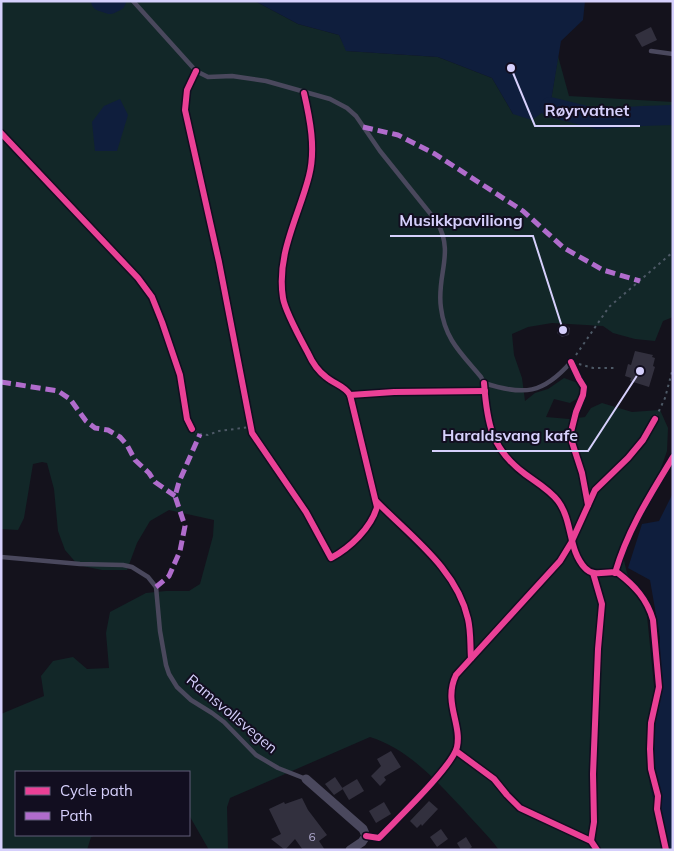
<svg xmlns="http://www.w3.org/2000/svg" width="674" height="851" viewBox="0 0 674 851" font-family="Mulish,sans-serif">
  <rect width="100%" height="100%" fill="#14121c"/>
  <!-- green -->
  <path fill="#122728" d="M1,1H255L298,24L339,35L347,51L438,57L492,78L513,114L550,107L558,56L569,96L673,102V317L663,321L655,341L635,339L613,333L603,326L552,323L528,327L512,334L514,355L522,378L525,401L535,393L548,389L564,378L578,383L583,395L570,403L554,399L546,417L569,419L585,417L591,408L602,403L632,412L660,410L668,428L667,451L660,471L643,507L640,523L622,552L627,573L646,606L655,696L647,728L650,785L666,850H499C488,835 475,823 463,809C436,781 409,749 370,737L230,798L227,807L228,850H209L189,815V772H16V835H97L91,837L87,850H1V714L44,696L41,676L53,661L73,657L87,669L109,668L106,633L110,612L146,593L166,591H189L200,584L213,536L214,520L169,510L150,521L137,543L127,570H102L78,565L65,550L58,531L54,489L47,463L42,462L33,464L24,518L18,530L1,529Z"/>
  <!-- water -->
  <g fill="#0f1e3d">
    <path d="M255,1H585L583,20L561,41L550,107L532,120L513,114L492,78L438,57L346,51L339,35L298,24Z"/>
    <path d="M120,99L128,115L117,151H95L92,122L104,106Z"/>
    <path d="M673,493V850H666L650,785L647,728L655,696L660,638L650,580L628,568L642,524L659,521Z"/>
  </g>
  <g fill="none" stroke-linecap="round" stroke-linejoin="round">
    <!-- river -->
    <g stroke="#0f1e3d" stroke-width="20">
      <path d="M101,1L110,4L116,1"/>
      <path d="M550,107L598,119L642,116L673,115"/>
    </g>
  </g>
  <!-- building -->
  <g fill="#32303e">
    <path d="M651,27L657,40L642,47L635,35Z"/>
    <path d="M565,324L570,328L569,335L562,337L557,333L558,326Z"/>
    <path d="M635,351L653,355L652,357L655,358L653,366L655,367L649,387L630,381L631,378L625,376L628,364L631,365Z"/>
    <path d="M391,751L401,767L384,777L386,780L380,786L371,776L381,766L377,759Z"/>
    <path d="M335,777L343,789L334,795L325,784Z"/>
    <path d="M357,779L364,791L349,800L342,788Z"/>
    <path d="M302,798L308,810L327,835L319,841L325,850H303L295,839L285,850L271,839L281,834L269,809L284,802L285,804Z"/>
    <path d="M429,801L438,809L422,826L421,824L417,828L410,821Z"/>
    <path d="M384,802L391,814L376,823L369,811Z"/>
    <path d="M441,829L448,839L437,847L430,837Z"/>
    <path d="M466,837L472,847L468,850H461L457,843Z"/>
  </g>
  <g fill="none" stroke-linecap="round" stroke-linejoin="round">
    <!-- path -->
    <g stroke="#4d5966" stroke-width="2" stroke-dasharray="2.5 4" stroke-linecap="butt">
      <path d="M191,78L185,98L186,118L219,262L252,433L306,512L331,558C350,548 371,528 377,507L350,395C345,386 334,384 326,377C318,371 312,362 308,353C301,340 285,311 283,297C276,254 299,216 309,176C315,152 311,124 306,100"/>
      <path d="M1,133L138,278L152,297L162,322L180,375L187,419L192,429L200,434L208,435L219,431L250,427"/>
      <path d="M576,355L609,307L673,252"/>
      <path d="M579,364L593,368H616"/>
      <path d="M575,369L584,387L583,395L576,412L570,436L582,473L588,505"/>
      <path d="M485,391C488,431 495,452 528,477C538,484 551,491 558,501C573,522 568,550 585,568C594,578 607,570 618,573C635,586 647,599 653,620L659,687L651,723L650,749L651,769L658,796L657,809L666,850"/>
      <path d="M350,395L394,392L483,391"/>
      <path d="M376,501C410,536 456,568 468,618C471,631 470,644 471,657"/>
      <path d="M615,573C628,529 650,495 673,457"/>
      <path d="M376,837L379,838C395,821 453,766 457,747C462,724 443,702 456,675L566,552L595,490L600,483L623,465L650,430L665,398L673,368"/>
      <path d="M591,841L594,822L593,774L598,649L602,604L593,573"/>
    </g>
    <!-- service -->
    <g stroke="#4a485d" stroke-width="4.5">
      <path d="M133,1L196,71L208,77L232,76L266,81L330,99L347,108L356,116L380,151L437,222C455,253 436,276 441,308C445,340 462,354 481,377L484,383C524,396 543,394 571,362"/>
      <path d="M651,51L673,54"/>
      <path d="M1,557L80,564L123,565L132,567L148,577L156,587L160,631L166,665L169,674L177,687L191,700L212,713L224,722L256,755L278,768L306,779"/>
    </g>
    <!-- minor -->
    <path stroke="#4a485d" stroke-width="9" d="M306,779L363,829L366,836L362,842L350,850"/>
    <!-- quiet -->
    <g stroke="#b06ccc" stroke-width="5" stroke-dasharray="10 5" stroke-linecap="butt">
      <path d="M363,127L398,135L435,154L523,211L564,248L603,270L640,281"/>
      <path d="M1,382L58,391L70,399L86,421L95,428L108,430L120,437L127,445L135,460L149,473L155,482L175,496"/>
      <path d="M156,587L169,576L180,551L185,526L175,496L179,482L200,434"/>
    </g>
    <defs>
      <g id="cycleway">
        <path d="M196,71L187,90L185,110L219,262L252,433L306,512L331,558C350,548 371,528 377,507L350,395C345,386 334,384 326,377C318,371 312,362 308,353C301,340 285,311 283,298C276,254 299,216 309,176C316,149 310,119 304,93"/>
        <path d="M1,133L138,278L152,297L162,322L180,375L187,419L192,429"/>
        <path d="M571,362L579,379L584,387L583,395L576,412L570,436L582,473L588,505"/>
        <path d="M484,383C487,423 491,449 525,474C536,482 550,490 558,501C573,521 568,550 585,568C594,578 607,570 618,573C635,586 647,599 653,620L659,687L651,723L650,749L651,769L658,796L657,809L666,850"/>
        <path d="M350,395L394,392L485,391"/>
        <path d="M376,501C410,536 457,569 468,619C471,632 470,645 471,658"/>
        <path d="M615,573C628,529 650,495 673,457"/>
        <path d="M456,751L494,779L507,795L520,808L591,841L597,850"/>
        <path d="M366,836L379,838C395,821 453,766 457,747C462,724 443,702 456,675L560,561L571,543L595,490L628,458L643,440L655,419"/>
        <path d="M591,841L594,822L593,774L598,649L602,604L593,573"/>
      </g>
    </defs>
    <!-- cycleway casing -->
    <use href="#cycleway" stroke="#120e20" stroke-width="9"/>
    <!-- cycleway -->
    <use href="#cycleway" stroke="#ea4096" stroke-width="6"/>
  </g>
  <g text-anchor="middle" stroke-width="4" stroke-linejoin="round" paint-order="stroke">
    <!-- number labels -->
    <g font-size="12" fill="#ada8cc">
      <text x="312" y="841">6</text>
    </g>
    <!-- street labels -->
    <g font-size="15" fill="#d6d0fc" stroke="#120e20">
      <text transform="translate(232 714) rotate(40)" y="5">Ramsvollsvegen</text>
    </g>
  </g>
  <!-- callouts -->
  <path fill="none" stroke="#d6d0fc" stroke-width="2" d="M511 68L535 126H640M563 330L533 236H390M640 371L588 451H432"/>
  <g fill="#d6d0fc" stroke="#120e20" stroke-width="2">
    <circle cx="511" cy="68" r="5"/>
    <circle cx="563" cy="330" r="5"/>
    <circle cx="640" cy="371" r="5"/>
  </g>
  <g font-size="16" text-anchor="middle" font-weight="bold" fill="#d6d0fc" stroke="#120e20" stroke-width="4" stroke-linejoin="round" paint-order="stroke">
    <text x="587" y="116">Røyrvatnet</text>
    <text x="461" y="226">Musikkpaviliong</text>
    <text x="510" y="441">Haraldsvang kafe</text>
  </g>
  <!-- border -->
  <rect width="674" height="851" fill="none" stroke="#d6d0fc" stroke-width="5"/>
  <!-- legend -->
  <rect x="15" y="771" width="175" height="65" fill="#120e20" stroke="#605c78"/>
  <rect x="25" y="787" width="25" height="8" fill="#ea4096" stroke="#605c78"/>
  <text x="60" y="796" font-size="15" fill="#d6d0fc">Cycle path</text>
  <rect x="25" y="812" width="25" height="8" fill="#b06ccc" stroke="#605c78"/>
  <text x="60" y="821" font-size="15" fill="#d6d0fc">Path</text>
</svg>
